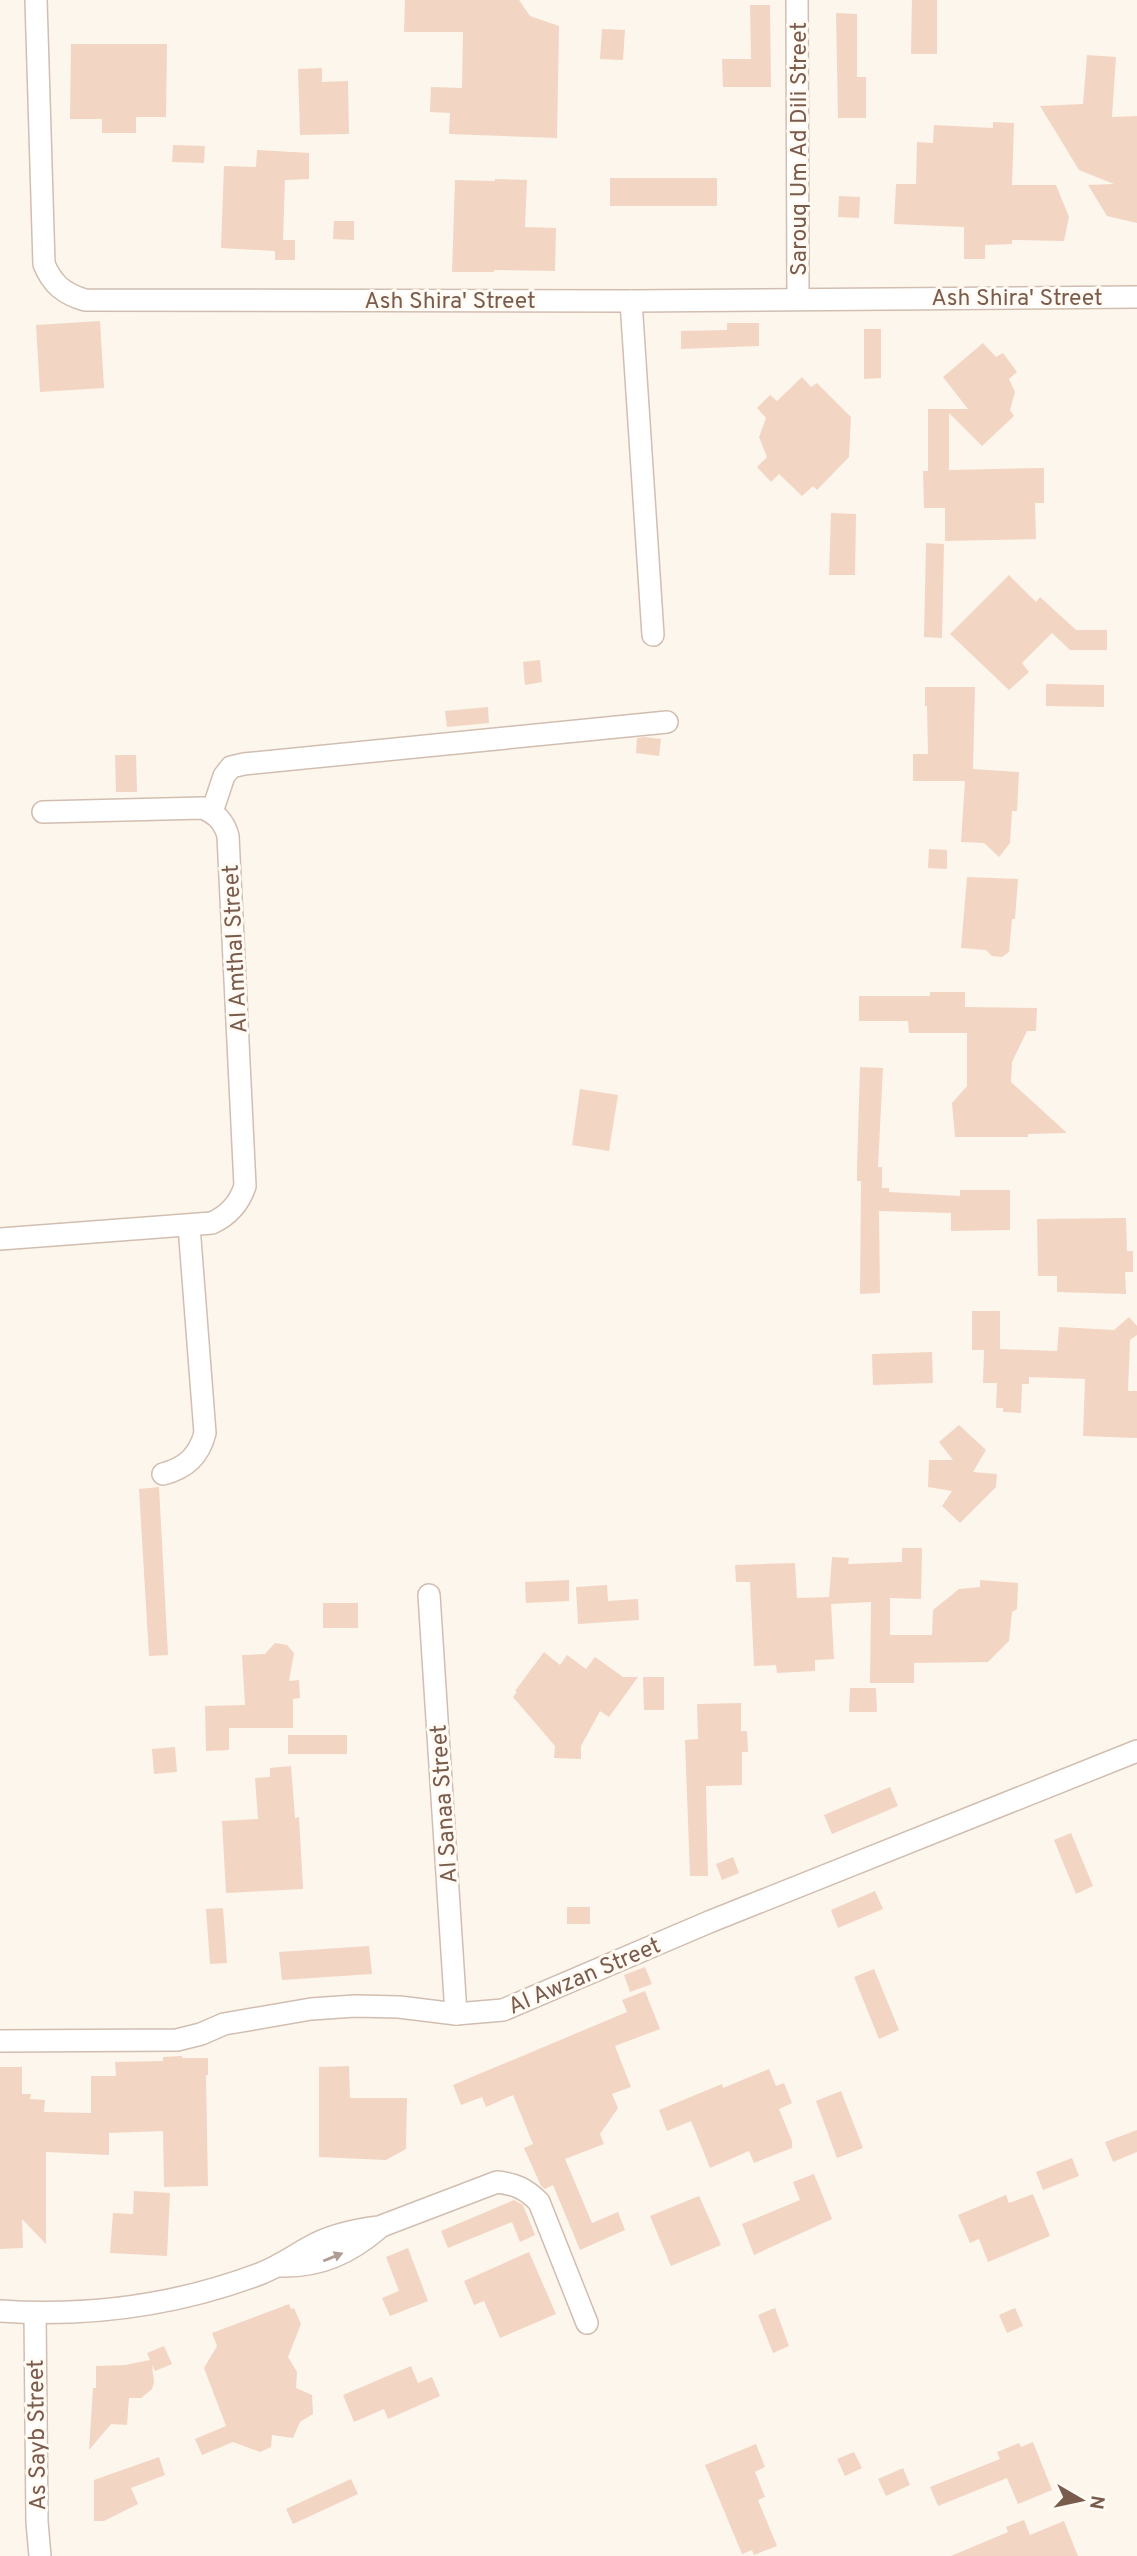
<svg xmlns="http://www.w3.org/2000/svg" width="1137" height="2556" viewBox="0 0 1137 2556" font-family="Overpass,sans-serif">
  <rect width="100%" height="100%" fill="#fdf6ec"/>
  <!-- building -->
  <g fill="#f3d5c3">
    <path d="M405,0H519L530,16L559,26L557,138L449,134L450,113L430,112L431,87L462,88L463,32H404Z"/>
    <path d="M912,0H937V54H911Z"/>
    <path d="M750,5H770L771,87H723L722,59H751Z"/>
    <path d="M836,13L857,14V77H866V118H838Z"/>
    <path d="M602,29L625,30L623,60L600,59Z"/>
    <path d="M71,44H167L166,117H136V133H102V119H70Z"/>
    <path d="M1087,55L1116,57L1112,117L1137,116V223L1107,216L1088,185L1114,184L1079,170L1040,106L1083,104Z"/>
    <path d="M322,68V82L348,81L349,134L300,135L298,69Z"/>
    <path d="M993,122L1014,123L1012,185H1056L1069,217L1064,241L1012,240V244L985,245V259H964V227L894,224L896,184H916L917,142L933,143L934,125L993,128Z"/>
    <path d="M173,145L205,146L204,163L172,162Z"/>
    <path d="M257,150L309,153V179L285,180L283,240H295V260H275V251L221,248L224,166L256,167Z"/>
    <rect x="610" y="178" width="107" height="28"/>
    <path d="M495,179L527,180L525,227L556,228L555,271L494,270V272H452L455,180L495,181Z"/>
    <path d="M839,196L860,197L859,218L838,217Z"/>
    <path d="M334,221H354V240L333,239Z"/>
    <path d="M100,321L104,388L40,392L36,325Z"/>
    <path d="M727,323H759V346L681,349V331L727,330Z"/>
    <path d="M864,329H881V378L864,379Z"/>
    <path d="M983,343L996,357L1003,353L1017,372L1009,379L1015,392L1010,410L1014,416L982,446L949,413V470L1044,468V503H1035L1036,539L945,541V508H924L923,471H928V409H968L943,377Z"/>
    <path d="M802,377L811,387L817,383L851,417L849,457L817,490L813,486L802,496L779,474L771,482L757,467L767,457L759,437L766,418L757,408L770,395L777,401Z"/>
    <path d="M831,513L856,514L855,575H829Z"/>
    <path d="M926,543L944,544L942,638L924,637Z"/>
    <path d="M1009,575L1036,602L1040,597L1076,630H1107V650H1070L1052,633L1022,663L1029,672L1009,690L950,634Z"/>
    <path d="M540,660L542,682L525,685L523,662Z"/>
    <path d="M1046,684L1104,685V707L1046,706Z"/>
    <path d="M925,687H975L973,769L1019,772L1017,811H1012L1010,843L999,857L984,843L961,842L965,781H913V754H928L927,706H925Z"/>
    <path d="M488,707L489,723L447,727L445,711Z"/>
    <path d="M645,737L661,739L659,756L636,753L637,738Z"/>
    <path d="M115,755H136L137,792H116Z"/>
    <path d="M929,849L947,850V869L928,868Z"/>
    <path d="M967,877L1018,879L1015,919H1012L1009,952L1002,957L992,956L986,950L961,948Z"/>
    <path d="M930,992H965V1007L1037,1008L1036,1031H1027L1012,1062L1011,1082L1067,1133L1028,1134V1137H955L952,1103L967,1086V1033H909L908,1021H859V996H930Z"/>
    <path d="M860,1067L883,1068L878,1167H882V1188H889V1192L960,1196V1190H1010V1230L951,1231V1213L879,1211L880,1293L860,1294L861,1181H857V1167Z"/>
    <path d="M580,1089L618,1095L609,1151L572,1145Z"/>
    <path d="M1126,1218L1127,1251H1133V1272H1125L1126,1294L1057,1292V1276H1038L1037,1219Z"/>
    <path d="M972,1311H1000V1349L1057,1351L1059,1327L1114,1330L1129,1317L1137,1326V1335L1130,1340L1128,1391H1137V1438L1083,1436L1085,1379L1029,1377V1384H1022L1021,1413L1003,1412V1408H996L997,1383H983L984,1350H972Z"/>
    <path d="M932,1352L933,1383L873,1385L872,1354Z"/>
    <path d="M959,1425L986,1450L973,1472L997,1474L996,1487L960,1523L942,1506L952,1491L928,1487L929,1460H953L939,1442Z"/>
    <path d="M159,1487L168,1655L149,1656L139,1489Z"/>
    <path d="M902,1548H922L921,1599L890,1598V1635H932L933,1610L959,1589L980,1587V1580L1018,1583L1017,1609L1012,1612L1009,1641L988,1662L914,1663V1683H870L871,1602L831,1604L834,1659L815,1660V1671L777,1673L776,1665L754,1666L750,1582H736L735,1565L795,1563L797,1598L829,1597L832,1557L849,1558L848,1564L902,1562Z"/>
    <path d="M569,1580V1601L526,1603L525,1582Z"/>
    <path d="M607,1585L608,1601L638,1599L639,1620L578,1624L576,1587Z"/>
    <rect x="323" y="1603" width="35" height="25"/>
    <path d="M275,1643L287,1645L294,1653L289,1681L299,1680L300,1698L293,1699V1728H229V1750L206,1751L205,1706L245,1705L242,1655L265,1654Z"/>
    <path d="M544,1652L560,1665L567,1655L586,1669L595,1657L623,1677H638L609,1717L600,1711L581,1746V1759L554,1758L555,1746L513,1697L517,1692L515,1691Z"/>
    <path d="M643,1677H664V1710H644Z"/>
    <path d="M850,1688H876L877,1712H849Z"/>
    <path d="M741,1703V1731H747L748,1752H742V1785L706,1786L708,1876H690L685,1740L698,1739L697,1704Z"/>
    <rect x="288" y="1735" width="59" height="19"/>
    <path d="M175,1747L177,1772L154,1774L152,1749Z"/>
    <path d="M291,1766L295,1818L299,1817L303,1889L226,1893L222,1821L258,1819L255,1778L270,1777V1768Z"/>
    <path d="M890,1787L898,1806L832,1834L824,1815Z"/>
    <path d="M1071,1833L1093,1886L1076,1894L1054,1840Z"/>
    <path d="M733,1857L739,1873L722,1880L716,1864Z"/>
    <path d="M875,1891L883,1909L838,1928L831,1910Z"/>
    <rect x="567" y="1907" width="23" height="17"/>
    <path d="M223,1908L227,1963L210,1964L206,1909Z"/>
    <path d="M369,1946L372,1974L282,1980L279,1952Z"/>
    <path d="M645,1967L652,1984L630,1992L624,1975Z"/>
    <path d="M874,1969L899,2030L879,2039L854,1977Z"/>
    <path d="M645,1991L660,2029L615,2046L631,2087L612,2094L618,2108L600,2134L604,2144L565,2159L592,2223L618,2212L625,2230L580,2250L553,2185L545,2189L541,2186L524,2148L533,2144L513,2095L486,2107L482,2097L461,2105L453,2085L627,2012L622,2000Z"/>
    <path d="M182,2056V2058H208V2075H206L208,2186L164,2187L163,2131L109,2133V2155L46,2152V2244L22,2219L23,2248L0,2249V2067H22V2094H31L30,2099L45,2100L44,2112L91,2113V2076H116L115,2062L163,2061V2057Z"/>
    <path d="M349,2066L350,2098H407L406,2149L386,2160L319,2157V2067Z"/>
    <path d="M769,2069L776,2086L784,2083L792,2103L779,2109L792,2141V2148L754,2163L749,2151L710,2168L691,2121L667,2131L659,2110L722,2084L723,2088Z"/>
    <path d="M841,2091L863,2148L837,2158L816,2101Z"/>
    <path d="M1137,2130V2152L1113,2162L1105,2142Z"/>
    <path d="M1072,2158L1079,2176L1043,2190L1036,2172Z"/>
    <path d="M814,2174L832,2219L754,2255L742,2224L800,2200L793,2182Z"/>
    <path d="M134,2191L170,2193L167,2256L110,2253L113,2213L133,2214Z"/>
    <path d="M1033,2194L1050,2236L988,2262L979,2239L970,2243L958,2215L1006,2195L1009,2203Z"/>
    <path d="M699,2196L721,2245L671,2266L650,2216Z"/>
    <path d="M514,2200L523,2205L535,2235L520,2242L512,2222L448,2248L441,2231Z"/>
    <path d="M408,2248L428,2301L390,2316L382,2298L399,2291L386,2257Z"/>
    <path d="M529,2252L556,2314L500,2338L484,2301L474,2305L464,2281Z"/>
    <path d="M289,2304L291,2309L294,2308L301,2324L288,2357L297,2372L296,2388L312,2395L313,2414L300,2422L293,2438L272,2435L271,2447L260,2452L233,2442L202,2455L195,2439L226,2426L204,2368L217,2346L212,2333Z"/>
    <path d="M775,2308L789,2346L773,2353L758,2315Z"/>
    <path d="M1015,2308L1023,2326L1007,2333L999,2315Z"/>
    <path d="M164,2346L172,2364L155,2371L152,2365L154,2382L152,2389L141,2398H129L127,2425L111,2424L89,2450L93,2388H96V2366L125,2365L150,2360L147,2353Z"/>
    <path d="M411,2366L418,2383L432,2377L440,2396L388,2419L384,2409L354,2422L343,2395Z"/>
    <path d="M1033,2442L1052,2490L1018,2504L1007,2478L938,2506L930,2487L1000,2459L997,2452L1019,2443L1021,2447Z"/>
    <path d="M756,2444L765,2467L755,2472L765,2497L758,2500L777,2546L754,2555L752,2550L742,2554L705,2465Z"/>
    <path d="M854,2452L862,2468L845,2476L837,2459Z"/>
    <path d="M159,2457L165,2475L131,2488L138,2504L104,2521H94V2480Z"/>
    <path d="M903,2468L910,2485L886,2496L878,2479Z"/>
    <path d="M351,2479L358,2494L293,2524L286,2509Z"/>
    <path d="M1024,2520L1030,2535L1064,2521L1078,2556H951L1008,2532L1006,2527Z"/>
  </g>
  <g fill="none" stroke-linecap="round" stroke-linejoin="round">
    <defs>
      <g id="street">
        <path d="M36,0L44,264C52,284 64,294 85,300L631,301L1137,297"/>
        <path d="M797,0L798,298"/>
        <path d="M631,301L653,635"/>
        <path d="M212,812L224,776L231,767L244,764L667,722"/>
        <path d="M0,1239L212,1223C229,1215 239,1204 245,1186L228,836C224,821 216,814 203,808L43,812"/>
        <path d="M163,1474C186,1468 199,1456 205,1433L189,1226"/>
        <path d="M429,1595L456,2014"/>
        <path d="M0,2041L177,2040L201,2034L224,2024L311,2009L355,2006L399,2007L456,2014L503,2010L709,1922L1137,1751"/>
        <path d="M281,2266C320,2267 350,2253 379,2228"/>
        <path d="M0,2311C89,2317 178,2305 262,2273C279,2266 292,2257 308,2248C330,2235 354,2230 379,2227L497,2182C516,2184 526,2189 539,2202L587,2323"/>
        <path d="M35,2313L37,2522L40,2556"/>
      </g>
    </defs>
    <!-- street casing -->
    <use href="#street" stroke="#d1beb0" stroke-width="24"/>
    <!-- street -->
    <use href="#street" stroke="#fff" stroke-width="21"/>
  </g>
  <!-- one-way arrows -->
  <defs><path id="oneway-solid" d="M-6-.8H1V-3.2L6.5 0L1 3.2V.8H-6Z" transform="scale(1.75)"/></defs>
  <use fill="#af9d94" href="#oneway-solid" transform="translate(333 2257) rotate(-22)"/>
  <g text-anchor="middle" stroke-width="6" stroke-linejoin="round" paint-order="stroke">
    <!-- street labels -->
    <g font-size="23" fill="#7a5c4d" stroke="#fffaf3">
      <text transform="translate(798 149) rotate(-90)" y="8">Sarouq Um Ad Dili Street</text>
      <text x="1017" y="305">Ash Shira' Street</text>
      <text x="450" y="308">Ash Shira' Street</text>
      <text transform="translate(234 949) rotate(-93)" y="8">Al Amthal Street</text>
      <text transform="translate(443 1804) rotate(-94)" y="8">Al Sanaa Street</text>
      <text transform="translate(584 1975) rotate(-23)" y="8">Al Awzan Street</text>
      <text transform="translate(36 2435) rotate(-91)" y="8">As Sayb Street</text>
    </g>
  </g>
  <!-- north arrow -->
  <g transform="translate(1081 2500) rotate(99)" stroke="#fffaf3" stroke-width="5" paint-order="stroke">
  <path d="M0-5L12 26L0 18L-12 26Z" fill="#7a5c4d"/>
  <text y="-10" font-size="19" font-weight="bold" text-anchor="middle" fill="#7a5c4d">N</text>
  </g>
</svg>
